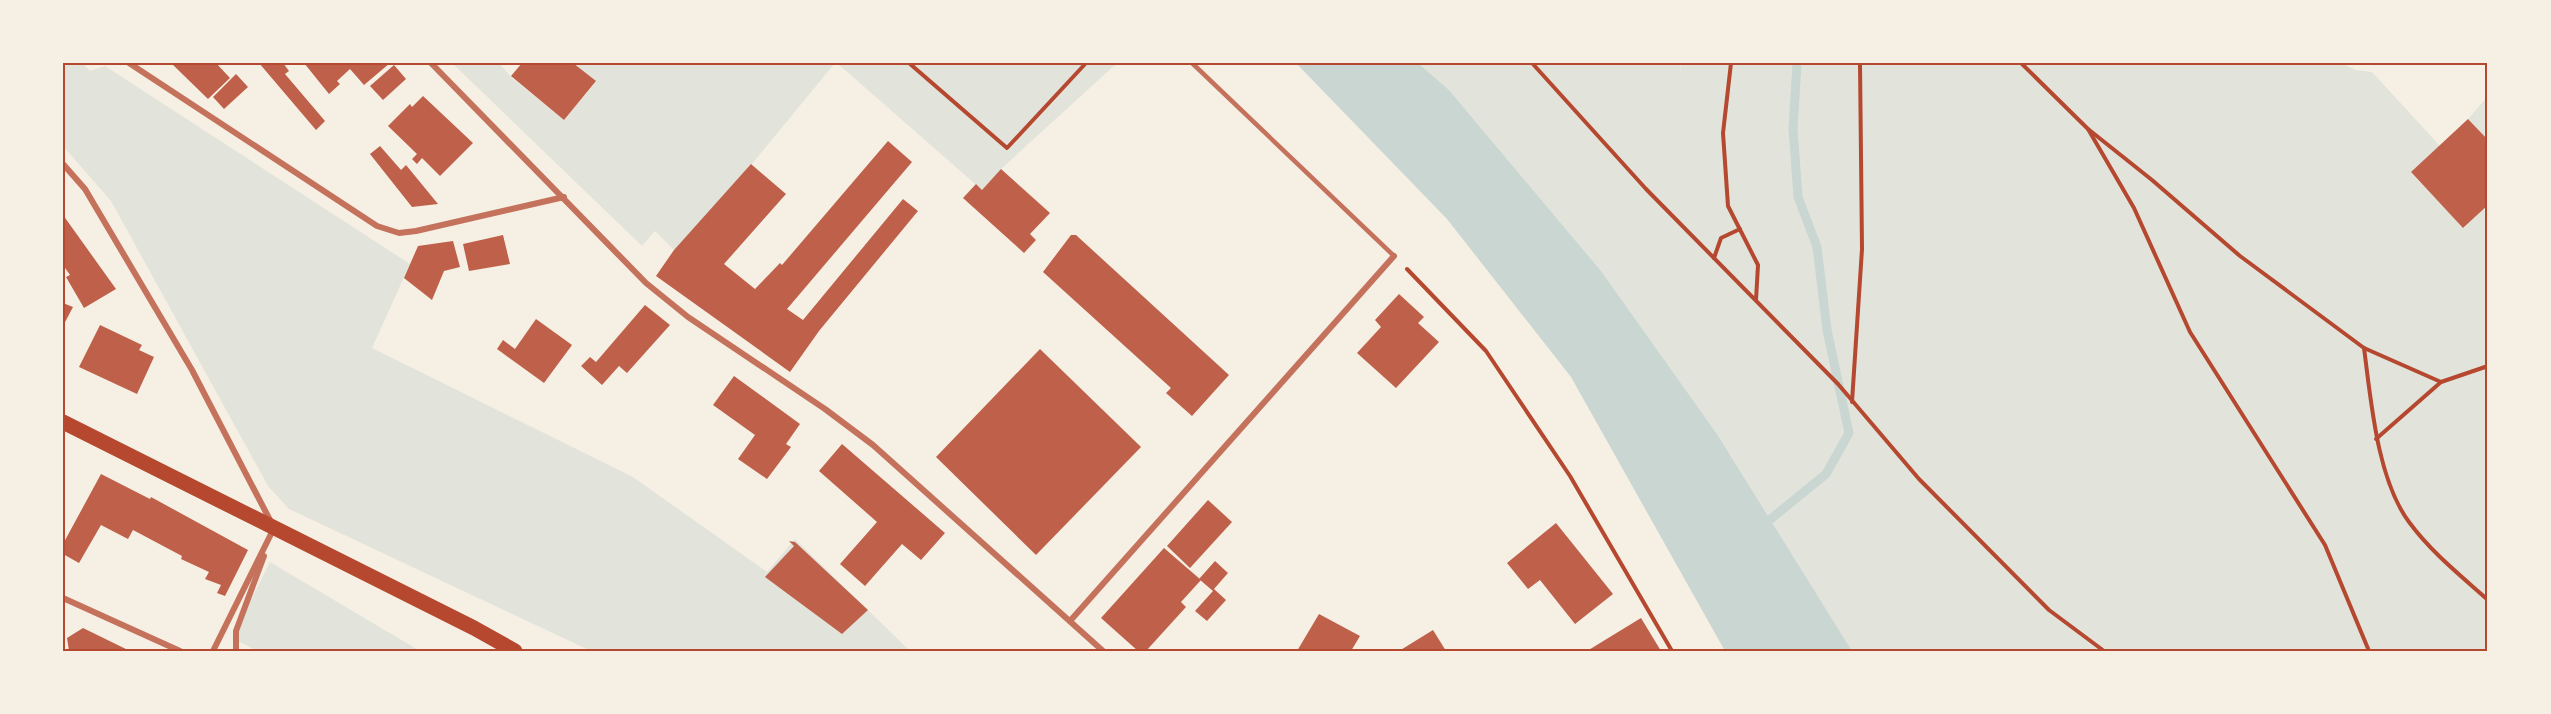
<svg xmlns="http://www.w3.org/2000/svg" width="2551" height="714" viewBox="0 0 2551 714" font-family="Spectral,serif">
  <rect width="100%" height="100%" fill="#f6efe4"/>
  <!-- green -->
  <g fill="#e2e4dc">
    <path d="M63,63H82L90,71L105,66L410,264L372,348L633,477L767,572L795,539L910,651H591L289,509L268,486L111,201L63,146Z"/>
    <path d="M452,63H499L512,78L564,120L596,82L573,63H835L751,165L674,250L655,231L642,246Z"/>
    <path d="M837,63H1117L1001,169L982,190Z"/>
    <path d="M1418,63H1679L1682,72L1680,63H2341L2356,70L2372,72L2440,146L2411,173L2464,228L2488,205V651H1852L1717,434L1601,271L1449,90Z"/>
    <path d="M2488,96V140L2468,119Z"/>
    <path d="M270,562L420,651H257L232,638Z"/>
  </g>
  <!-- water -->
  <path fill="#c9d6d2" d="M1296,63H1418L1449,90L1601,271L1717,434L1852,651H1725L1571,377L1447,219Z"/>
  <g fill="none" stroke-linecap="round" stroke-linejoin="round">
    <!-- stream -->
    <path stroke="#c9d6d2" stroke-width="9" d="M1761,527L1826,474L1849,433L1827,330L1817,247L1798,197L1793,129L1797,63"/>
  </g>
  <!-- building -->
  <g fill="#bf614a">
    <path d="M171,63H216L230,78L208,99Z"/>
    <path d="M259,63H283L289,71L285,74L325,121L316,130Z"/>
    <path d="M304,63H390L364,85L350,69L337,81L340,84L329,94Z"/>
    <path d="M522,63H573L596,81L564,120L511,76Z"/>
    <path d="M394,65L406,79L383,100L370,86Z"/>
    <path d="M236,74L248,87L224,109L213,97Z"/>
    <path d="M423,96L473,143L440,176L422,158L417,164L412,159L417,154L388,126L410,104L412,107Z"/>
    <path d="M2468,119L2488,140V205L2463,228L2411,172Z"/>
    <path d="M888,141L912,162L787,309L803,320L903,199L918,211L819,331L790,372L656,276L674,250L751,164L786,194L724,264L755,289L780,263L782,265Z"/>
    <path d="M380,146L401,170L406,165L438,204L412,207L370,154Z"/>
    <path d="M1001,169L1050,213L1030,234L1036,240L1024,253L963,198L976,184L982,190Z"/>
    <path d="M63,215L116,289L84,308L66,277L70,275L63,265Z"/>
    <path d="M503,235L510,264L469,271L463,244Z"/>
    <path d="M1071,235H1076L1229,375L1192,416L1166,393L1171,388L1043,272Z"/>
    <path d="M453,241L460,267L444,271L432,300L404,278L418,246Z"/>
    <path d="M1399,294L1424,317L1418,323L1439,342L1396,388L1357,353L1381,327L1375,320Z"/>
    <path d="M63,303L73,307L63,326Z"/>
    <path d="M645,305L670,325L627,373L619,366L602,385L581,366L590,357L596,362Z"/>
    <path d="M536,319L572,345L544,383L497,349L503,340L515,349Z"/>
    <path d="M100,325L142,345L139,350L154,357L137,394L79,367Z"/>
    <path d="M1040,349L1141,447L1036,555L936,457Z"/>
    <path d="M734,376L800,424L786,444L791,447L767,479L738,459L755,435L713,405Z"/>
    <path d="M842,444L945,533L921,560L902,544L865,586L840,564L877,522L819,471Z"/>
    <path d="M101,474L150,499L151,497L248,550L225,596L217,593L221,585L205,579L209,572L181,559L182,556L133,530L128,539L101,525L79,563L63,554V544Z"/>
    <path d="M1208,500L1232,522L1190,568L1167,546Z"/>
    <path d="M1556,523L1613,594L1575,624L1540,580L1528,589L1507,563Z"/>
    <path d="M789,541L795,542L868,610L842,634L765,577L794,546Z"/>
    <path d="M1164,548L1201,580L1181,602L1186,607L1146,651H1138L1101,618Z"/>
    <path d="M1215,561L1228,573L1214,589L1226,600L1207,621L1195,611L1213,591L1199,579Z"/>
    <path d="M1319,614L1360,636L1351,651H1297Z"/>
    <path d="M1641,618L1661,651H1587Z"/>
    <path d="M83,628L130,651H69L67,638Z"/>
    <path d="M1433,630L1446,651H1399Z"/>
  </g>
  <g fill="none" stroke-linecap="round" stroke-linejoin="round">
    <!-- path -->
    <g stroke="#b5482f" stroke-width="4">
      <path d="M909,63L1007,148L1086,63"/>
      <path d="M1532,63L1646,189L1838,384L1919,479L2049,610L2104,651"/>
      <path d="M1731,63L1723,133L1728,206L1758,265L1756,300"/>
      <path d="M2021,63L2088,129L2152,180L2240,256L2364,348L2441,382"/>
      <path d="M2088,129L2134,208L2190,332L2325,545L2369,651"/>
      <path d="M1714,258L1721,238L1740,229"/>
      <path d="M1407,269L1486,351L1570,476L1672,651"/>
      <path d="M2364,348C2371,400 2377,479 2409,522C2431,552 2460,575 2488,600"/>
      <path d="M1852,402L1862,249L1860,63"/>
      <path d="M2376,439L2441,382L2488,366"/>
    </g>
    <!-- service -->
    <path stroke="#c5725c" stroke-width="4.5" d="M1192,63L1394,256"/>
    <!-- minor -->
    <g stroke="#c5725c" stroke-width="6">
      <path d="M129,63L377,226L399,233L416,231L564,197"/>
      <path d="M431,63L646,283L688,317L825,409L873,445L1103,651"/>
      <path d="M63,164L85,189L192,370L271,522"/>
      <path d="M63,598L180,651"/>
      <path d="M1070,621L1394,256"/>
      <path d="M213,651L274,528"/>
      <path d="M236,651V631L264,556"/>
    </g>
    <!-- primary -->
    <path stroke="#b5482f" stroke-width="15" d="M63,422L474,628L515,651"/>
  </g>
  <!-- border -->
  <rect width="2551" height="714" fill="none" stroke="#f6efe4" stroke-width="129"/>
  <rect x="64" y="64" width="2422" height="586" fill="none" stroke="#b5482f" stroke-width="2"/>
</svg>
